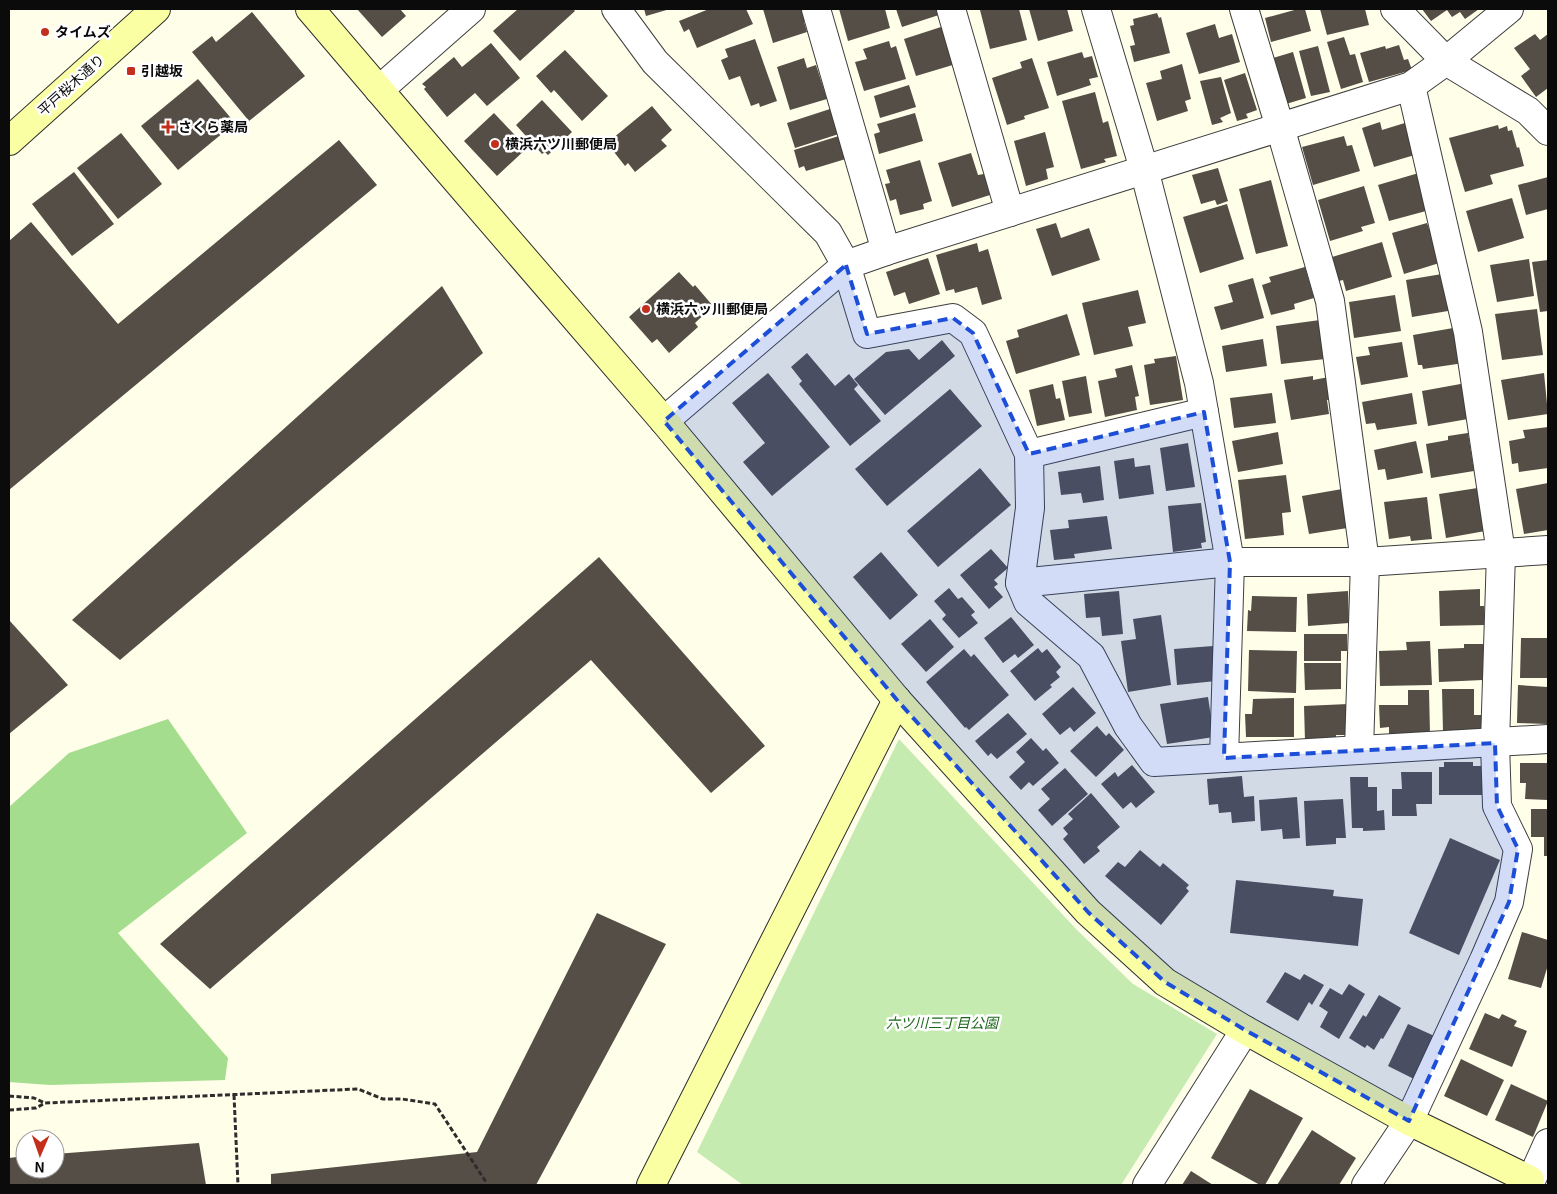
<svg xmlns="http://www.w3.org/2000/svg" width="1557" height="1194" viewBox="0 0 1557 1194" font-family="Georgia,'Noto Sans JP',serif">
  <rect width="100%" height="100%" fill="#fffee9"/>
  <!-- green -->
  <path fill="#c5ebb0" d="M899,739L1078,931L1133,984L1217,1034L1121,1185H743L697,1152Z"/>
  <!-- forest -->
  <path fill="#a5dd8f" d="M168,719L247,833L118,933L228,1058L225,1080L50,1085L9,1082V807L69,753Z"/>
  <!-- building -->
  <g fill="#544e47">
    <path d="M357,9H400L406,16L382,37Z"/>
    <path d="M518,9H573L575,11L520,61L493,31Z"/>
    <path d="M644,9H670L646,16Z"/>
    <path d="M709,9H746L753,24L697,48L689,29L684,32L679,21Z"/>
    <path d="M763,9H807L810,20L804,22L807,32L773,43Z"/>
    <path d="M839,9H885L890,28L848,41Z"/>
    <path d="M896,9H943L945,13L902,27Z"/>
    <path d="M987,9H1019L1027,40L990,49L980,10Z"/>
    <path d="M1029,9H1067L1073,31L1038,41Z"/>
    <path d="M1298,9H1305L1311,31L1271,42L1265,18Z"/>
    <path d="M1320,9H1365L1369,25L1327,35Z"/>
    <path d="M1422,9H1479L1465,19L1460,12L1452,17L1447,10L1431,21Z"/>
    <path d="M252,12L305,76L249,121L192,52L212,36L216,42Z"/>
    <path d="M1157,13L1159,18L1161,17L1170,53L1134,62L1130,46L1135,45L1130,26L1134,25L1133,19Z"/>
    <path d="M1215,24L1219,38L1232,34L1240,62L1199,74L1186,33Z"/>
    <path d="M944,26L956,64L916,76L904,39Z"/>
    <path d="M1535,34L1540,40L1548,34V88L1536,97L1521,76L1530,69L1514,48Z"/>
    <path d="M1344,37L1350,55L1355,54L1363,82L1341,89L1327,42Z"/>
    <path d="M755,39L777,101L760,107L759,103L751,106L740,76L729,80L721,60L728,57L725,49Z"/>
    <path d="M889,41L891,48L896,46L906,79L864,91L855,62L867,59L863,49Z"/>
    <path d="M491,43L520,78L487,106L475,93L447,117L424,89L426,87L422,84L454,57L462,67Z"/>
    <path d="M1399,45L1404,60L1408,59L1412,70L1369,82L1360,53L1385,46L1386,49Z"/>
    <path d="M1318,46L1330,92L1311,96L1299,51Z"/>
    <path d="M565,50L608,96L582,121L554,90L551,93L536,76Z"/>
    <path d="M1082,52L1084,58L1092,56L1098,77L1089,79L1091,85L1057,96L1047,62Z"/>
    <path d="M1293,52L1306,98L1286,104L1273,58Z"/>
    <path d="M804,58L807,68L816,65L827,99L790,110L777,67Z"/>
    <path d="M1032,58L1049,108L1024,116L1025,119L1007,125L992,78L1022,68L1020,62Z"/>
    <path d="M1182,64L1191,99L1185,101L1188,111L1157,121L1146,83L1162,79L1160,71Z"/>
    <path d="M1245,73L1257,110L1246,114L1248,118L1237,121L1224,80Z"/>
    <path d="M1221,77L1231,113L1220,118L1223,122L1212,125L1200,81Z"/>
    <path d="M198,79L235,123L178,170L141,126Z"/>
    <path d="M909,85L916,107L880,118L874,96Z"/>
    <path d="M1095,92L1103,123L1108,121L1117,156L1104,159L1106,162L1081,169L1062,101Z"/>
    <path d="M542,100L572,132L548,155L545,152L542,154L516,125Z"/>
    <path d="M652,106L672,130L661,140L667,146L635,172L628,163L625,166L607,143Z"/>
    <path d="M833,108L842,133L795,148L787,123Z"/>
    <path d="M494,113L527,148L497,176L464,141Z"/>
    <path d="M915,113L923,141L879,154L874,134L880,132L877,124Z"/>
    <path d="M1380,122L1382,130L1408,122L1418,154L1374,167L1362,128Z"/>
    <path d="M1498,125L1499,129L1507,126L1508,131L1512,130L1517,148L1519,147L1524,166L1490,175L1493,184L1465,192L1449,138Z"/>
    <path d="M1045,132L1054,167L1046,169L1048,179L1026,186L1014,141Z"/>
    <path d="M121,133L162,184L118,219L77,168Z"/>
    <path d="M842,135L849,158L806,171L804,166L799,168L794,150Z"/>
    <path d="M1344,136L1347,146L1352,145L1360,171L1313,185L1302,147Z"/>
    <path d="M339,140L377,185L9,490V241L31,222L118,324Z"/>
    <path d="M971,153L978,175L984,174L990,195L952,207L938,163Z"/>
    <path d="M920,160L932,201L923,204L924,209L900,215L896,199L890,201L885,184L890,183L886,170Z"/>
    <path d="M1218,168L1228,201L1217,205L1215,200L1201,204L1192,175Z"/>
    <path d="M74,172L114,224L72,256L32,204Z"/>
    <path d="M1422,172L1426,211L1389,221L1378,185Z"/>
    <path d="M1548,177V209L1526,215L1518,185Z"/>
    <path d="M1271,180L1288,246L1256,254L1239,189Z"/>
    <path d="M1364,186L1375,223L1361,227L1363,231L1330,241L1318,200Z"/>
    <path d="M1512,198L1524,238L1478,252L1466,211Z"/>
    <path d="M1227,204L1244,259L1200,273L1183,217Z"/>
    <path d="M1056,223L1061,238L1089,228L1100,260L1052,276L1036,229Z"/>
    <path d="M1427,223L1429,229L1439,226L1449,260L1404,274L1392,233Z"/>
    <path d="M1382,242L1392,277L1346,291L1343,280L1339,281L1332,257Z"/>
    <path d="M977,243L979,252L988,249L1002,299L982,305L977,287L955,293L954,289L946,291L936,255Z"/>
    <path d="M928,258L940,294L909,304L905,292L894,296L886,272Z"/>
    <path d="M1529,259L1534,296L1497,302L1490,265Z"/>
    <path d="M1548,260V311L1540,312L1532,262Z"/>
    <path d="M1305,267L1314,298L1294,304L1295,309L1271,315L1262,285L1271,282L1269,277Z"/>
    <path d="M679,272L693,287L695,285L713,306L695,323L698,327L669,353L657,339L652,343L629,317Z"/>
    <path d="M1454,272L1460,309L1412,317L1406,280Z"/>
    <path d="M1253,278L1264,318L1221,330L1214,307L1233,302L1228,285Z"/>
    <path d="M442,286L483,353L120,660L72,620Z"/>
    <path d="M1138,290L1146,323L1128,327L1133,346L1094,355L1082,303Z"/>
    <path d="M1395,295L1401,331L1354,338L1349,302Z"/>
    <path d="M1537,309L1543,355L1502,360L1495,314Z"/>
    <path d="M1067,314L1080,355L1016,374L1006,341L1019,337L1017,330Z"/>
    <path d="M1320,320L1325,359L1281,364L1276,326Z"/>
    <path d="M1459,327L1464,363L1423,369L1422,365H1418L1413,335Z"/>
    <path d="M1263,339L1267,366L1226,372L1222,346Z"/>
    <path d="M942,340L955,356L885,415L854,379L886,352L909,349L919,360Z"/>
    <path d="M1402,342L1408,377L1361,385L1356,357L1370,355L1368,347Z"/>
    <path d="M807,353L835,386L849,374L858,385L854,389L881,421L850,446L799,384L802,381L791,367Z"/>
    <path d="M1176,356L1183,400L1150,405L1144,365L1155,363L1154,359Z"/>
    <path d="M1132,365L1139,396L1135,397L1137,410L1105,417L1098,381L1117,377L1115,369Z"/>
    <path d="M768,373L830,447L772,496L743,462L765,443L732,403Z"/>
    <path d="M1544,373L1548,414L1508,420L1501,380Z"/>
    <path d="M1086,376L1092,413L1069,417L1062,381Z"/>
    <path d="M1313,376V380L1329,377L1332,399L1327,400L1329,414L1291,420L1284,380Z"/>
    <path d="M1466,383L1468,419L1428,426L1422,391Z"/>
    <path d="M1053,384L1056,399L1060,398L1065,420L1037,426L1029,390Z"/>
    <path d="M950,389L982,426L887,506L855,469Z"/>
    <path d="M1272,393L1276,423L1234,428L1230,398Z"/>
    <path d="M1412,393L1417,424L1377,430L1375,423L1366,424L1362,402Z"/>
    <path d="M1548,427V468L1519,472L1518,463L1512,464L1509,441L1525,438L1523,430Z"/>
    <path d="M1278,432L1283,464L1238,472L1232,441Z"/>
    <path d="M1468,433L1474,471L1431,478L1426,444L1448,440V436Z"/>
    <path d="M1416,441L1423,473L1387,480L1385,469L1378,470L1374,450Z"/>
    <path d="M1188,443L1195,487L1166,491L1160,448Z"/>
    <path d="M1134,458L1135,467L1150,465L1154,494L1119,499L1114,461Z"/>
    <path d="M1100,466L1104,500L1083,503L1081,493L1061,495L1058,472Z"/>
    <path d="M980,468L1011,505L938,567L907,531Z"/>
    <path d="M1286,475L1291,512L1282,513L1284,535L1245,539L1238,480Z"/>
    <path d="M1548,483V530L1524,534L1516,489Z"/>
    <path d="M1484,487L1491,530L1446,538L1439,494Z"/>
    <path d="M1348,488L1354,527L1309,534L1302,496Z"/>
    <path d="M1427,497L1432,539L1411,541L1410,536L1389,539L1384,502Z"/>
    <path d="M1201,503L1206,542L1201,543L1202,548L1173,552L1168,506Z"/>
    <path d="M1107,516L1112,549L1074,554L1075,558L1054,560L1050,530L1069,528L1068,520Z"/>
    <path d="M991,549L1008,568L994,580L998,584L994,587L1003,597L989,609L960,575Z"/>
    <path d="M881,552L918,595L890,620L853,577Z"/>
    <path d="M599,557L765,746L711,793L591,660L210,989L160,944Z"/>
    <path d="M949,588L958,599L962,597L975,612L971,615L978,623L959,638L942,619L946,615L934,601Z"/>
    <path d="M1480,589V606H1484L1485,625L1440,626L1439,591Z"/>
    <path d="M1119,591L1123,634L1102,636L1100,617L1086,618L1084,594Z"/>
    <path d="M1348,591L1349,623L1308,626L1307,594Z"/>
    <path d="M1252,596L1297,597L1296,632L1247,631L1248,610L1251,611Z"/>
    <path d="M1161,615L1171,685L1128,692L1121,641L1136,639L1133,619Z"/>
    <path d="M1011,617L1034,645L1018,658L1015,654L1003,663L984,638Z"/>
    <path d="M930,619L954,647L926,672L901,644Z"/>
    <path d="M9,620L68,685L9,734Z"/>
    <path d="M1304,634H1347V651H1341V661H1304Z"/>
    <path d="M1521,638H1548V678H1520Z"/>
    <path d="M1430,641L1432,685L1380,686L1379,651L1407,650L1406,642Z"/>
    <path d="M1464,644H1483V680L1439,682L1438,649L1464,648Z"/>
    <path d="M1213,646L1216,681L1177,685L1174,649Z"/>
    <path d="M1038,648L1042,653L1047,649L1061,667L1056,672L1060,677L1050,685L1052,687L1035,701L1010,671Z"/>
    <path d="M964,649L971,657L974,654L1009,695L969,730L966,727L965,728L926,682Z"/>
    <path d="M1249,650L1297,651L1296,693L1248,691Z"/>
    <path d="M1304,663H1341V689L1305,690Z"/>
    <path d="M1518,685L1548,687V724L1517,723Z"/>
    <path d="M1073,687L1096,713L1074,732L1070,727L1060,735L1042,714Z"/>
    <path d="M1442,689H1474V715H1485V732H1443Z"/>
    <path d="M1408,690H1429L1430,734L1389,736V727L1380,728L1379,705H1408Z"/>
    <path d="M1208,697L1214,737L1167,744L1160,704Z"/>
    <path d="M1294,698V737H1246L1245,714H1252L1253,699Z"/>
    <path d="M1348,704L1349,735H1336V740L1305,741L1304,706Z"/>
    <path d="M1008,713L1027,734L997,759L991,753L988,756L975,741Z"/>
    <path d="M1097,726L1106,736L1109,733L1124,750L1096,777L1070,751Z"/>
    <path d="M1031,738L1043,751L1046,748L1059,763L1033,786L1029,782L1021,790L1009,777L1025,762L1016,752Z"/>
    <path d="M1444,762H1473V766H1485V795H1439V767H1444Z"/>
    <path d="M1520,763H1548V800L1525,799L1526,783H1520Z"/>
    <path d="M1132,765L1155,792L1136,808L1131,802L1123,809L1101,784L1115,772L1118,777Z"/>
    <path d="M1065,768L1088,794L1052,826L1038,810L1050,799L1041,789Z"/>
    <path d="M1401,772H1432V804H1416L1417,816H1392V789H1402Z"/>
    <path d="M1242,776L1244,797L1254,796L1255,821L1232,823L1231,812L1219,813L1218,804L1209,805L1207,779Z"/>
    <path d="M1350,777H1368V787H1377V811L1384,810L1385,830L1363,831V828H1352Z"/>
    <path d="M1091,793L1120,827L1097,847L1100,851L1084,864L1063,839L1068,834L1063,828L1073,819L1068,814Z"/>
    <path d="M1297,797L1300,838L1283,839L1282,829L1261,831L1259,800Z"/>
    <path d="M1343,799L1346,838H1336V844L1306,846L1304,801Z"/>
    <path d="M1531,809H1548V856H1544V837H1531Z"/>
    <path d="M1450,838L1500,860L1459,955L1409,933Z"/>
    <path d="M1140,850L1160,867L1163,863L1189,885L1186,888L1189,891L1161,925L1105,876L1118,862L1125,867Z"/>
    <path d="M1236,880L1334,890L1333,896L1363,899L1358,946L1230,933Z"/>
    <path d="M597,913L666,944L536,1185H271V1174L477,1152Z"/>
    <path d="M1522,932L1548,940V965L1541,988L1508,979Z"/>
    <path d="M1285,972L1300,980L1304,974L1324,985L1312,1005L1309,1002L1298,1021L1266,1002Z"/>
    <path d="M1349,984L1365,994L1339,1039L1320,1027L1328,1012L1319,1006L1330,988L1342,995Z"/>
    <path d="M1379,995L1401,1008L1383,1039L1381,1038L1374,1050L1367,1045L1365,1048L1349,1038L1363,1015L1366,1017Z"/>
    <path d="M1485,1013L1499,1019L1502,1014L1517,1021L1514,1026L1527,1031L1512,1067L1469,1049Z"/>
    <path d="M1408,1024L1441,1039L1420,1082L1388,1066Z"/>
    <path d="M1461,1059L1504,1080L1487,1116L1444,1096Z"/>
    <path d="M1511,1084L1548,1101L1533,1137L1495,1120Z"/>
    <path d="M1250,1089L1303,1118L1265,1185H1260L1211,1158Z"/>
    <path d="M1312,1130L1356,1158L1339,1185H1277Z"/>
    <path d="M199,1143L206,1185H9V1158L25,1156V1169H55V1154Z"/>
    <path d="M1191,1171L1213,1185H1182Z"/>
  </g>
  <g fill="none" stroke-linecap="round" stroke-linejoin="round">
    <defs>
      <g id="street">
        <path d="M616,9L655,62L828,233L846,265L867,334L953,318L973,333L1029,454L1030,508L1020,583L1028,602L1091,656L1128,726L1154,762L1548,739"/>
        <path d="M816,9L886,251"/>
        <path d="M951,9L1010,212"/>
        <path d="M1096,9L1144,169L1199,383L1230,562L1224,758"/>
        <path d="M1244,9L1280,127L1330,301L1365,562L1359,749"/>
        <path d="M1395,9L1446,61L1528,111L1548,131"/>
        <path d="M379,90L471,9"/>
        <path d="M664,421L846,265L886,251L1411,86L1446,61L1509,9"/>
        <path d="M1029,454L1204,412"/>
        <path d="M1020,583L1230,562H1365L1548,550"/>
        <path d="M1147,1185L1245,1030"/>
        <path d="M1366,1185L1409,1121L1484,960L1509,902L1518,849L1497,806L1495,743L1501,553L1468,332L1411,86"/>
        <path d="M1529,1185L1548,1143"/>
      </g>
      <g id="secondary">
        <path d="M310,9L444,166L664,421L897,700L1088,912L1165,982L1245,1030L1409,1121L1530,1180"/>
        <path d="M9,141L156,9"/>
        <path d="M651,1185L897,700"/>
      </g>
    </defs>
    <!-- street casing -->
    <use href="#street" stroke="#3e3e3e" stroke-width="30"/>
    <!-- secondary casing -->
    <use href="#secondary" stroke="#2d2d2d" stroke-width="30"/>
    <!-- path -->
    <g stroke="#2d2d2d" stroke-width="3" stroke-dasharray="5 2.5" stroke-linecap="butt">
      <path d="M234,1095L238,1185"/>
      <path d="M9,1096L34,1098L45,1103"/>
      <path d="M9,1110L36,1108L45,1103L358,1089L383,1099H402L435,1104L486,1182"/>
    </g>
    <!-- street -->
    <use href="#street" stroke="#fff" stroke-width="28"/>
    <!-- secondary -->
    <use href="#secondary" stroke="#faffa4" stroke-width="28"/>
  </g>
  <!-- marked area -->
  <path fill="#1d4ed8" fill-opacity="0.2" stroke="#1d4ed8" stroke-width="4" stroke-dasharray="10 6" stroke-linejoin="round" d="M846,265L867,334L953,318L973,333L1029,454L1204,412L1230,562L1224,758L1495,743L1497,806L1518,849L1509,902L1409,1121L1245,1030L1165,982L1088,912L897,700L664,421Z"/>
  <!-- markers -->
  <g fill="#c32f1b" stroke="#fff" stroke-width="2">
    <circle cx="45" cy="32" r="5"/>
    <rect x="126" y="66" width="10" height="10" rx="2.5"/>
    <path d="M165.5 119.5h5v5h5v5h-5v5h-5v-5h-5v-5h5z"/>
    <circle cx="495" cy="144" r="5"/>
    <circle cx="646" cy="309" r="5"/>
  </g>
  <g text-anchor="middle" stroke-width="5" stroke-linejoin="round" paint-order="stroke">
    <!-- poi labels -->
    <g font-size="14" font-weight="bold" fill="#0b0b0b" stroke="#fff" text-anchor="start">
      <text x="55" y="37">タイムズ</text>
      <text x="141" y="76">引越坂</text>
      <text x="178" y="132">さくら薬局</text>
      <text x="505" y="149">横浜六ツ川郵便局</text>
      <text x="656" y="314">横浜六ッ川郵便局</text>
    </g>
    <!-- street labels -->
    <g font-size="14" fill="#0b0b0b" stroke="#fff">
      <text transform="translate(71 85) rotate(-42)" y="5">平戸桜木通り</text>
    </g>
    <!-- park labels -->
    <g font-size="14" font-style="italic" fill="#1b6618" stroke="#fff">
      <text x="942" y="1028">六ツ川三丁目公園</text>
    </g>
  </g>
  <!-- border -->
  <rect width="1557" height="1194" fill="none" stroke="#0b0b0b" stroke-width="20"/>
  <!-- north arrow -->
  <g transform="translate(40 1154) rotate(182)"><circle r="24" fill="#ffffff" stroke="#9d9d9d"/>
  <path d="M0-4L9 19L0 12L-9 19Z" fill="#c32f1b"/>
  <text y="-8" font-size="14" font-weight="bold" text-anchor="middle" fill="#0b0b0b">N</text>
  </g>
</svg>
